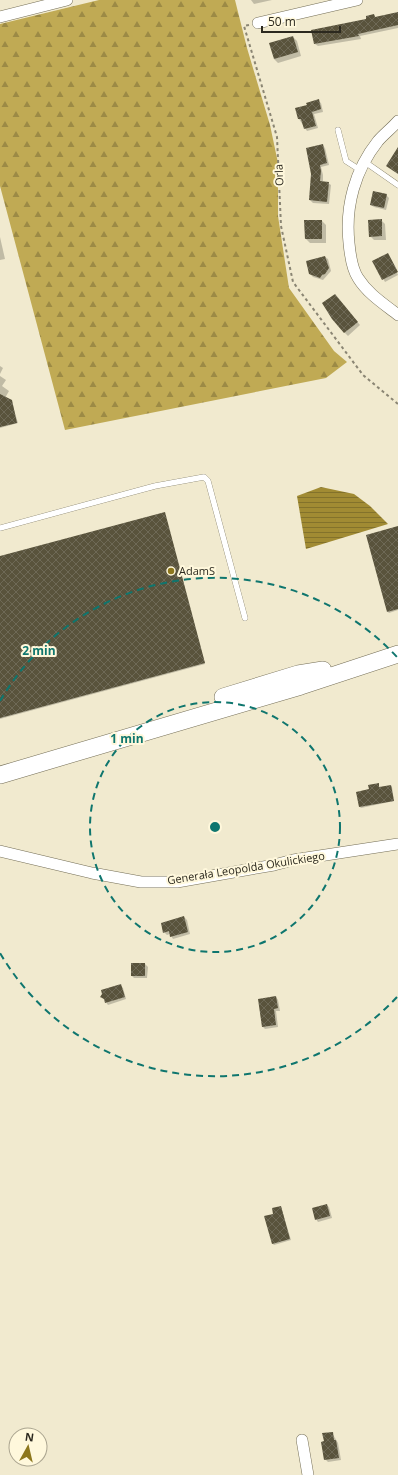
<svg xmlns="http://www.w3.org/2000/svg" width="398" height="1475" viewBox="0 0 398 1475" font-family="'Open Sans',sans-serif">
  <defs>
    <pattern id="forest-firs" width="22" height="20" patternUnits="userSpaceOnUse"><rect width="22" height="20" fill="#c0aa54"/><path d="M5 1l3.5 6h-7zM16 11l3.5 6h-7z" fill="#9c8a45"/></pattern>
    <pattern id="water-rules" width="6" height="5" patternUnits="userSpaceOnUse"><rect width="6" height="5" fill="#a18b33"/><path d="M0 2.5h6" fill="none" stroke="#83722b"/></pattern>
    <pattern id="building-cross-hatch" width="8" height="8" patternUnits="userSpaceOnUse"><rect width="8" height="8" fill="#59533c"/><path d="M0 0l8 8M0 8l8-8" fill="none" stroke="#6e6956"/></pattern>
  </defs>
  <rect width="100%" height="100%" fill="#f1eacf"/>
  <!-- forest -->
  <path fill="url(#forest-firs)" d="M99,0H235L247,48L270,125L278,163V216L289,288L334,351L347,362L326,378L65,430L0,186V24Z"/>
  <!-- water -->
  <path fill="url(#water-rules)" d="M321,487L354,494L370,506L388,524L306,549L297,496Z"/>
  <!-- shadow -->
  <g fill="#0003">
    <path d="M251,0H272L254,4Z"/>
    <path d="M398,13V28L360,36L361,39L318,46L315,44L312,31L368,19L374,15L376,18Z"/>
    <path d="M293,37L297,41L301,56L278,63L274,59Z"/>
    <path d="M318,101L321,103L323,112L314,114L318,128L307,131L299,119L308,106Z"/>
    <path d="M322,145L325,148L329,165L321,167L323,175V182L328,183L331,185L329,204L313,203L310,200Z"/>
    <path d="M386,195L389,198L386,210L374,207L371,205Z"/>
    <path d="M381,220L385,224L386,240H374L370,236Z"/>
    <path d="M322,221L326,225V243H310L306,239Z"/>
    <path d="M0,237L5,259L0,260Z"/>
    <path d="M325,257L328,259L331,271L323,280L313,277L310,274Z"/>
    <path d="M390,257L398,275L385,282L374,262Z"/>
    <path d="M338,299L360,325L348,336L344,332Z"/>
    <path d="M0,366L3,368L0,374Z"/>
    <path d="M0,376L6,380L2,386L9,391L5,398L12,403L18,423L0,428Z"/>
    <path d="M165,514L205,664L0,719V557Z"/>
    <path d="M398,527V610L389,613L388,612Z"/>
    <path d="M378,784L380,788L391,786L392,787L394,801L361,808L360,807Z"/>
    <path d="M184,917L187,920L190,934L173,939L170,934L167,935L164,932Z"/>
    <path d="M145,964L148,967L147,978H134L132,976Z"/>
    <path d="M120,985L123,988L126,999L108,1005L102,997Z"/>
    <path d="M276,997L278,1000L280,1011H276L278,1027L265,1029L263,1027Z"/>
    <path d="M326,1205L329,1207L332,1218L318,1222L316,1219Z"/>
    <path d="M281,1207L291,1240L274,1245L273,1244Z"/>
    <path d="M332,1433L338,1443L341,1460L328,1462L325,1459Z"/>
  </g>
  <!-- building -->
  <g fill="url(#building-cross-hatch)">
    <path d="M398,12V25L358,34L359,36L314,44L311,30L366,19V16L374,14L375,17Z"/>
    <path d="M293,36L298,52L274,59L269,43Z"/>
    <path d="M319,99L321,109L312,112L316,126L304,129L301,119H298L295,108L307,105L306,103Z"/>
    <path d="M323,144L327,163L320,165L321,171L320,181L329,182L327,202L309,200L311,174L306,148Z"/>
    <path d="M398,147V174L386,166Z"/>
    <path d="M373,191L387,194L384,208L370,205Z"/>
    <path d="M382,219V236L369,237L368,220Z"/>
    <path d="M304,220H322V239H305Z"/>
    <path d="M388,253L398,272L382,280L372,261Z"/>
    <path d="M325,256L329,268L325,274L322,275L320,278L309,274L306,261Z"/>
    <path d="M335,294L358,322L344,333L332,319L322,303Z"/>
    <path d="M0,394L12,400L17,423L0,427Z"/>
    <path d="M165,512L205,663L0,718V556Z"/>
    <path d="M398,526V609L387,612L366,535Z"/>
    <path d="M379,783V787L391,785L394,801L359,807L356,792L369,789L368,785Z"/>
    <path d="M184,916L188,932L170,937L169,931L163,933L161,923Z"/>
    <rect x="131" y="963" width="14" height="13"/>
    <path d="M121,984L125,997L105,1003L104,999L100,997L102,994L101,990Z"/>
    <path d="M276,996L278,1008L274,1009L276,1025L262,1027L258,999Z"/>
    <path d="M327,1204L330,1216L315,1220L312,1208Z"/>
    <path d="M281,1206L290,1239L272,1244L264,1216L273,1214L272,1208Z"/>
    <path d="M333,1432L334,1440H336L339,1458L324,1460L321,1442L324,1441L322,1433Z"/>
  </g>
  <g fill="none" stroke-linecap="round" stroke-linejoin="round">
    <defs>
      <g id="service">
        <path d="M338,130L346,161L360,170"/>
        <path d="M365,162L398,185"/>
        <path d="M0,528L155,486L204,477L208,481L245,618"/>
      </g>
      <g id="minor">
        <path d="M0,17L67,0"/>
        <path d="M258,23L357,0"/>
        <path d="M398,121C392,128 384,134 378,141C355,170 345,206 349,243C350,254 352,269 358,278C368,294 384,304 398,315"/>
        <path d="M0,851L92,873L141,882H177L274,865L293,860L398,844"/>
        <path d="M302,1440L308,1475"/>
      </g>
      <g id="primary">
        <path d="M223,697L298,674L323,670"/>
        <path d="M0,775L301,686L398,654"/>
      </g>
    </defs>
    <!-- service casing -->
    <use href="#service" stroke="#746e56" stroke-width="6"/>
    <!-- minor casing -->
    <use href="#minor" stroke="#746e56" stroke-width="12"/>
    <!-- primary casing -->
    <use href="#primary" stroke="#746e56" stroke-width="18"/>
    <!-- path -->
    <path stroke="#8a8573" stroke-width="2" stroke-dasharray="3 3" stroke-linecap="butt" d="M249,25L244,26L277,137L281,226L293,282L363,375L398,404"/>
    <!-- service -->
    <use href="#service" stroke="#fff" stroke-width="5.5"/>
    <!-- minor -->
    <use href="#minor" stroke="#fff" stroke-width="11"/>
    <!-- primary -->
    <use href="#primary" stroke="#fff" stroke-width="17"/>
  </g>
  <!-- distance rings -->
  <g fill="none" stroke="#0f766e" stroke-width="2" stroke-dasharray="7 5">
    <circle cx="215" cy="827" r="125"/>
    <path d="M397 997A249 249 0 0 1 0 953M0 701A249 249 0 0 1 397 657"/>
  </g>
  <!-- markers -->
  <circle fill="#8d771c" stroke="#fff8dc" stroke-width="1.5" cx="171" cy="571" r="4"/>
  <g text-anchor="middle" stroke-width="4" stroke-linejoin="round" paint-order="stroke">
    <!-- street labels -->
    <g font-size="11" fill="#2c291f" stroke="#fff8dc">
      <text transform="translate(279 175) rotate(-93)" y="4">Orla</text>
      <text transform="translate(246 868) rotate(-9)" y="4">Generała Leopolda Okulickiego</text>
    </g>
    <!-- poi labels -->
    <g font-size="11" fill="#2c291f" stroke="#fff8dc" text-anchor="start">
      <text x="179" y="575">AdamS</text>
    </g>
  </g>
  <circle cx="215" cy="827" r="6" fill="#0f766e" stroke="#fff8dc" stroke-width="2"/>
  <g font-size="12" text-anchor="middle" font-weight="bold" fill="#0f766e" stroke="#fff8dc" stroke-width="4" stroke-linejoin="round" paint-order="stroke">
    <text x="39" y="655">2 min</text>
    <text x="127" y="743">1 min</text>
  </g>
  <!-- north arrow -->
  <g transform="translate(28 1447) rotate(8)"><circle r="19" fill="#fff8dc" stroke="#aba590"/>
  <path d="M0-3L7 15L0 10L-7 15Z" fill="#8d771c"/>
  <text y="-6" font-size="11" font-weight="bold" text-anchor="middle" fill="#2c291f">N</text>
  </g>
  <!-- scale -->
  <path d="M262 26v6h78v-6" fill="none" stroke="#2c291f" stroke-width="2"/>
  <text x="268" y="26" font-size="12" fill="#2c291f" stroke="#fff8dc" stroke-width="3" paint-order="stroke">50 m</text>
</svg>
